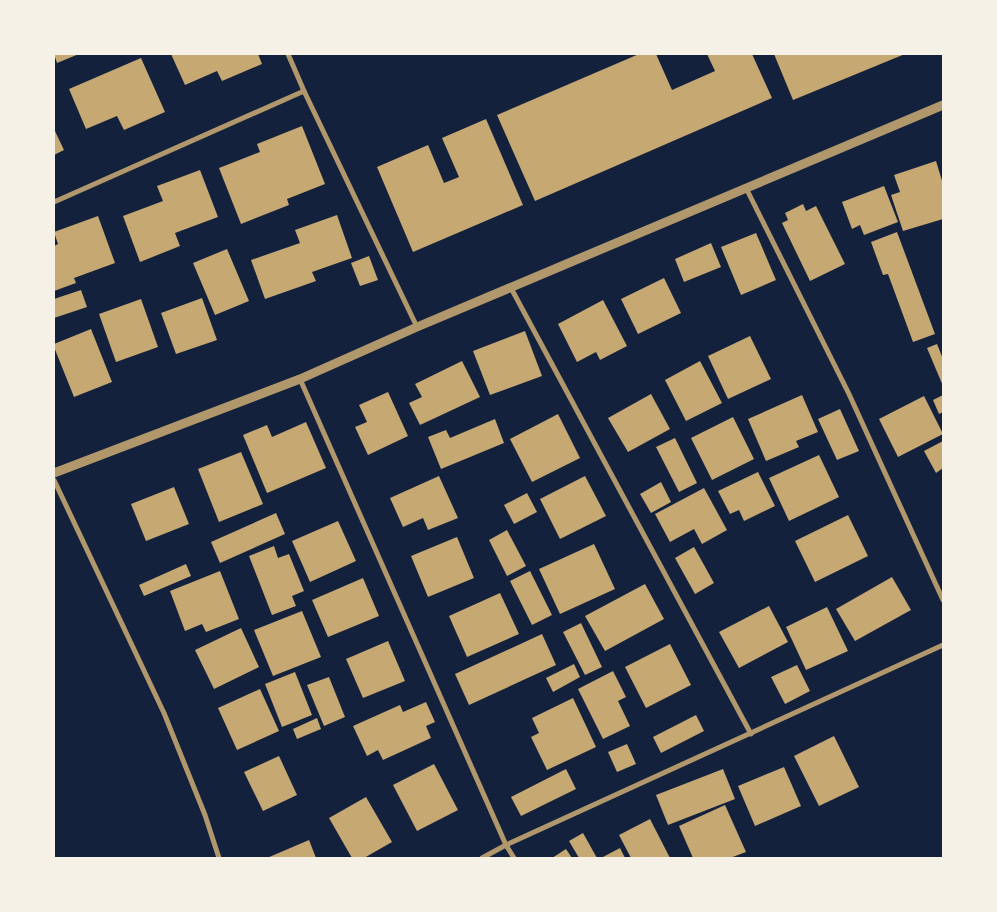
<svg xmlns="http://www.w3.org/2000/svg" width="997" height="912" viewBox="0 0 997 912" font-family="Barlow,sans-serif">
  <rect width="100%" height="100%" fill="#14213d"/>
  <!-- building -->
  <g fill="#c6a872">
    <path d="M54,54H79L57,63Z"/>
    <path d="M171,54H258L262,64L222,81L217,71L185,85Z"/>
    <path d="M639,54H656L672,90L715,71L707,54H752L772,98L535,201L497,115Z"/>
    <path d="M774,54H905L793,100Z"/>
    <path d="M141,58L165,112L124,130L117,116L86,129L69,89Z"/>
    <path d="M486,119L523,205L413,252L377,167L428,145L444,183L459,177L442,138Z"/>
    <path d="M302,126L325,184L287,199L289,205L241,224L219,168L260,152L257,144Z"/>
    <path d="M54,129L64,150L54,155Z"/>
    <path d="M936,161L943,184V219L903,231L891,195L900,192L894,175Z"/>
    <path d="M200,170L218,217L175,233L180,246L140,262L123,216L163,201L157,186Z"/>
    <path d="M884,186L898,222L864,235L860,225L852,229L842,202Z"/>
    <path d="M803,204L806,211L816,206L845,264L810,281L782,223L788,220L785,213Z"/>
    <path d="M337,215L352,258L312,272L316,281L265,299L251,260L300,243L295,230Z"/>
    <path d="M98,216L115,263L74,278L76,283L54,291V246L58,244L54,232Z"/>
    <path d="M897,232L935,334L913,342L888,274L883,275L871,242Z"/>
    <path d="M756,233L776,280L741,295L721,247Z"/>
    <path d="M711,243L721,267L684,282L675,259Z"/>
    <path d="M227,249L249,301L215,315L193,263Z"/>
    <path d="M369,256L378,280L360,286L351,263Z"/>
    <path d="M664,278L681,313L638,334L621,299Z"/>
    <path d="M81,290L87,307L54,318V299Z"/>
    <path d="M202,298L217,340L176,354L161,313Z"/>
    <path d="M141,299L158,347L116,362L99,314Z"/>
    <path d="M603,300L627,346L600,360L596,352L577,362L558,324Z"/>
    <path d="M91,329L112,382L74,397L54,347V344Z"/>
    <path d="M525,331L542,376L490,395L473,351Z"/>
    <path d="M750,336L771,379L728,399L708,356Z"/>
    <path d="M937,344L943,359V386L927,348Z"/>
    <path d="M462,361L480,397L420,425L409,403L422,397L415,384Z"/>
    <path d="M700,361L722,403L686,421L665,380Z"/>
    <path d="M388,392L408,436L368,455L355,427L367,422L359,405Z"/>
    <path d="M651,394L670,429L628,452L608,418Z"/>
    <path d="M802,395L818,432L796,441L799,447L766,461L748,419Z"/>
    <path d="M943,395V412L939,414L933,400Z"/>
    <path d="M924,396L943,434L898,457L879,419Z"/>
    <path d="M840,409L859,451L837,460L818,419Z"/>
    <path d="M558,414L580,458L532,482L510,439Z"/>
    <path d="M733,417L754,459L712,480L691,438Z"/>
    <path d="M495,419L504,443L441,469L428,437L446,430L450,438Z"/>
    <path d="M306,422L326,468L267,493L243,435L267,425L272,437Z"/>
    <path d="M675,438L697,483L679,492L656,447Z"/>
    <path d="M943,441V468L936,473L924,451Z"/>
    <path d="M241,452L263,504L219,522L198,469Z"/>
    <path d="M819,455L839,497L789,521L769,478Z"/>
    <path d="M758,472L775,506L744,521L739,510L730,514L718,491Z"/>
    <path d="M439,476L458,518L428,530L423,518L403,527L390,498Z"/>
    <path d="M585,476L606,516L560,539L540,499Z"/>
    <path d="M661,482L671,502L651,513L640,494Z"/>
    <path d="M174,487L189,524L146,541L131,504Z"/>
    <path d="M704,488L727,530L702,544L694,529L670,542L655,514Z"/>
    <path d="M527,493L537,512L514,524L504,505Z"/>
    <path d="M276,513L285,534L220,563L211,542Z"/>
    <path d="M848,515L868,556L815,582L795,541Z"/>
    <path d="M338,521L356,561L310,582L292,541Z"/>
    <path d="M507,530L526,566L507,576L489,540Z"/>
    <path d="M457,537L474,578L428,597L411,556Z"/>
    <path d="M594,544L615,589L560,614L539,569Z"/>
    <path d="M274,546L278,558L289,554L304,591L292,596L296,606L272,615L249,556Z"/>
    <path d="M694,547L714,583L695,594L675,558Z"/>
    <path d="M186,564L191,576L144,596L139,585Z"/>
    <path d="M220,571L239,619L206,632L202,624L185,631L170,591Z"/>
    <path d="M530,571L552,615L532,625L510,581Z"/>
    <path d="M892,577L911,610L855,641L836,609Z"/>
    <path d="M363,578L379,616L328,637L312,600Z"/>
    <path d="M645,584L664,619L605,651L585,616Z"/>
    <path d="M500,593L519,634L467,657L449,616Z"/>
    <path d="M769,606L788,642L739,668L719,632Z"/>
    <path d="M827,607L848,651L806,670L786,627Z"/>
    <path d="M302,611L321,657L273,676L254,630Z"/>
    <path d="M581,623L602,667L585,675L563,632Z"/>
    <path d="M241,628L259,667L214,689L195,650Z"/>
    <path d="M542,634L556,665L469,705L455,674Z"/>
    <path d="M388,641L405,681L363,698L346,659Z"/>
    <path d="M670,644L691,685L646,708L625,667Z"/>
    <path d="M574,664L580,677L553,692L546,678Z"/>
    <path d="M797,665L810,691L785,704L771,677Z"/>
    <path d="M613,671L626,697L618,701L630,726L603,739L578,689Z"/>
    <path d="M295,672L312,715L282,727L265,684Z"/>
    <path d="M329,677L345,717L324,726L307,685Z"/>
    <path d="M260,689L279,731L237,750L218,708Z"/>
    <path d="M573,698L596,747L547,770L531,737L539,733L532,718Z"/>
    <path d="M426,702L435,722L426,726L431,738L383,760L378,750L367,756L353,726L400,705L403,712Z"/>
    <path d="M696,715L704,731L661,753L653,737Z"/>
    <path d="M317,718L321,729L297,739L293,729Z"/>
    <path d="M834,736L859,787L819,806L794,756Z"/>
    <path d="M627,744L636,764L617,772L608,752Z"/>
    <path d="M279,756L297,795L263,811L244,772Z"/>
    <path d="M434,764L458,810L417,831L393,785Z"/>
    <path d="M784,767L801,806L755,826L738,786Z"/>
    <path d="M566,769L576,789L521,816L511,797Z"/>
    <path d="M723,769L735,799L668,825L656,795Z"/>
    <path d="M366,797L392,842L364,858H352L329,818Z"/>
    <path d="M725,805L746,852L730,858H693L679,826Z"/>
    <path d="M650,819L670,858H631L619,835Z"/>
    <path d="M583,833L597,858H579L569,841Z"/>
    <path d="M309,840L316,858H267Z"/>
    <path d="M620,848L625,858H601Z"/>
    <path d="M566,849L572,858H552Z"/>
  </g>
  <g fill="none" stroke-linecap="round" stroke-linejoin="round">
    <!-- minor -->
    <g stroke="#b1986c" stroke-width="5">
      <path d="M288,54L304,91L417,327"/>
      <path d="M746,188L849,394L943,600"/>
      <path d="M54,202L304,91"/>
      <path d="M511,288L751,734"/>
      <path d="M300,379L506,845L514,858"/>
      <path d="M54,480L164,713L205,815L219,858"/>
      <path d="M482,858L506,845L943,645"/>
    </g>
    <!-- tertiary -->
    <path stroke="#b1986c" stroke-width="9" d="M54,473L300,379L417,327L943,105"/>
  </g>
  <!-- border -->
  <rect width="997" height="912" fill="none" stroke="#f6f1e7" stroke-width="110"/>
</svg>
